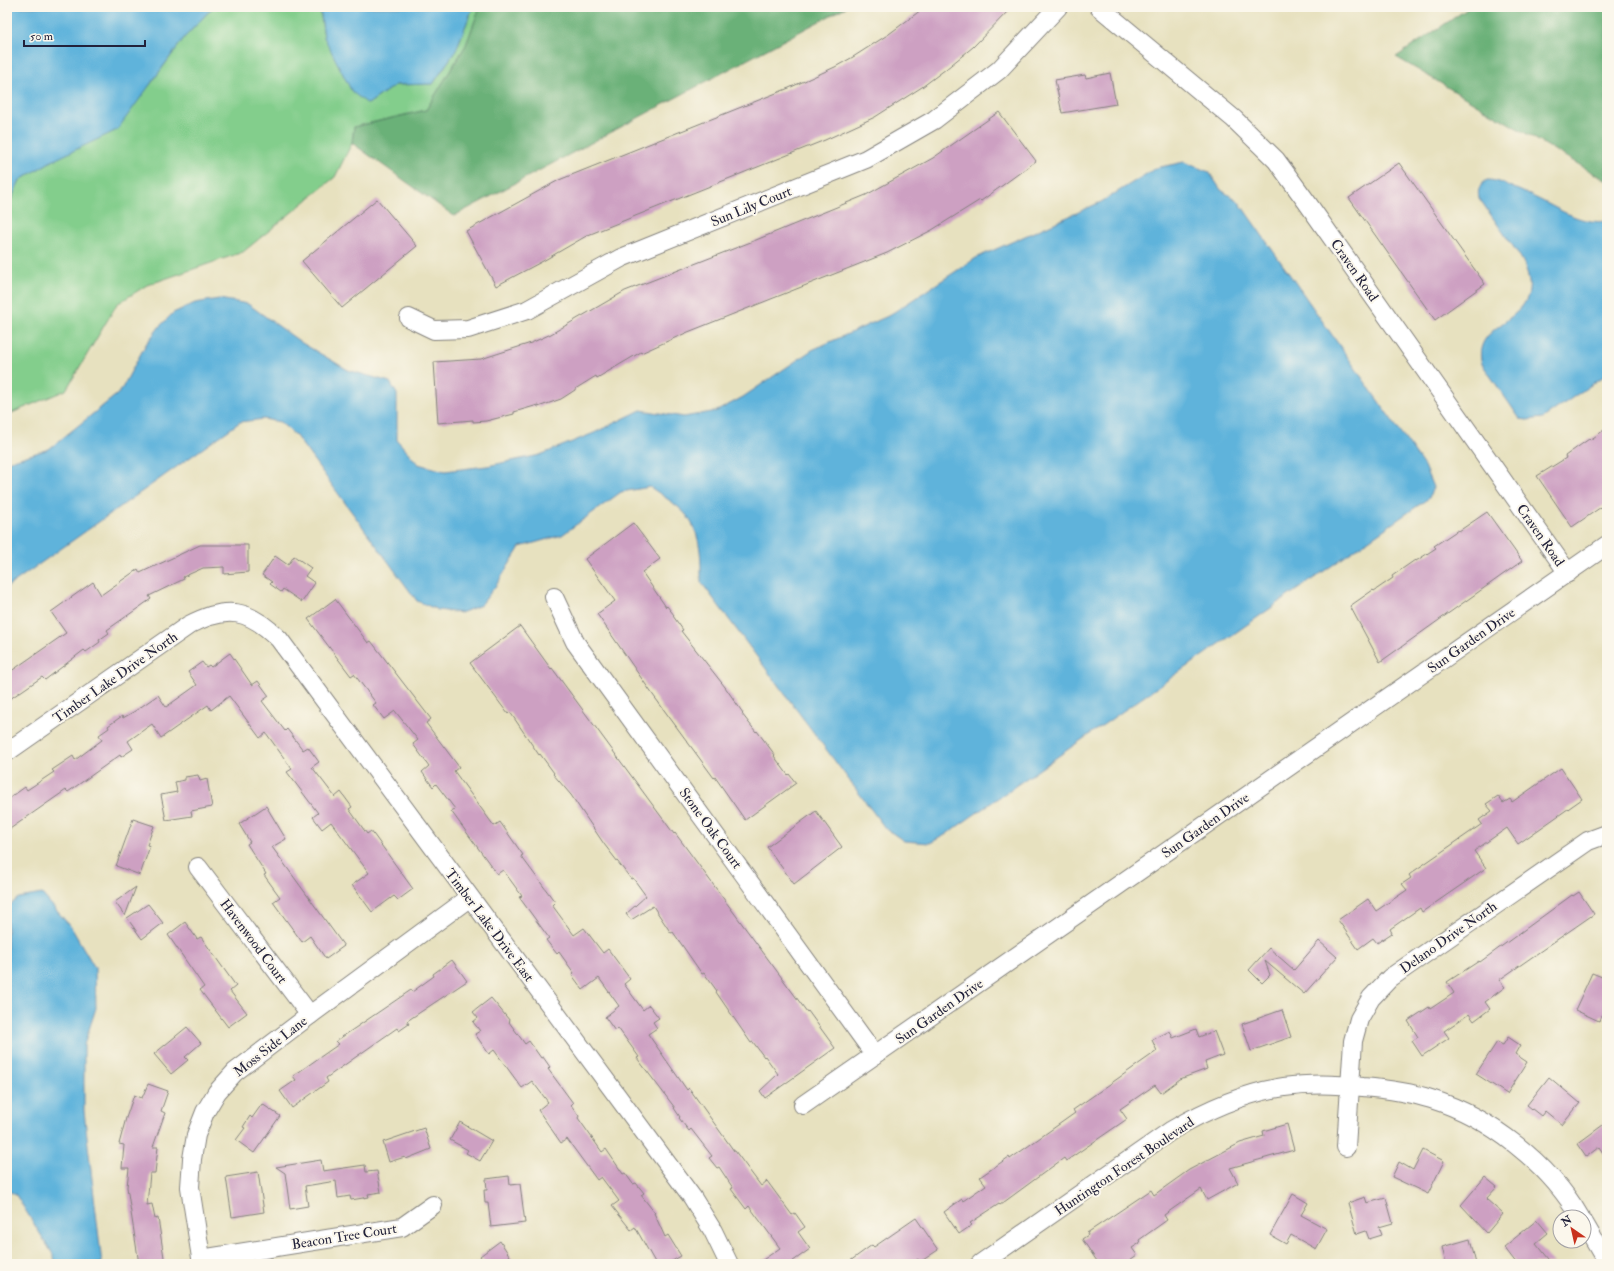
<svg xmlns="http://www.w3.org/2000/svg" width="1614" height="1271" viewBox="0 0 1614 1271" font-family="'IM FELL Double Pica',serif">
  <rect width="100%" height="100%" fill="#fbf7ec"/>
  <filter id="ink" filterUnits="userSpaceOnUse"><feTurbulence type="fractalNoise" baseFrequency=".025" numOctaves="2"/><feDisplacementMap in="SourceGraphic" scale="8" xChannelSelector="R" yChannelSelector="G"/><feConvolveMatrix kernelMatrix="1 2 1 2 8 2 1 2 1" color-interpolation-filters="sRGB"/></filter>
  <filter id="wash" filterUnits="userSpaceOnUse"><feTurbulence type="fractalNoise" baseFrequency=".012" numOctaves="4" result="noise"/><feDisplacementMap in="SourceGraphic" scale="16" xChannelSelector="R" yChannelSelector="G"/><feGaussianBlur stdDeviation="0.9" result="paint"/><feColorMatrix in="noise" values="0 0 0 0 0 0 0 0 0 0 0 0 0 0 0 0 0 1.4 0 .05"/><feComposite in="paint" operator="in"/></filter>
  <g filter="url(#wash)">
    <rect width="100%" height="100%" fill="#e7e1bf"/>
    <!-- green -->
    <path fill="#83ce8c" stroke="#527864" d="M213,7H321L320,9L324,37L368,104L395,85L433,84L456,50L473,7H480L466,45L426,110L354,127L352,143L335,177L243,252L147,285L117,304L66,390L7,415V208L20,180L50,162L150,85L184,38Z"/>
    <!-- forest -->
    <g fill="#6ab178" stroke="#466a5a">
      <path d="M480,7H846L454,216L352,143L354,127L426,110L466,45Z"/>
      <path d="M1470,7H1607V181L1396,57Z"/>
    </g>
    <!-- water -->
    <g fill="#5fb3db" stroke="#406a8b">
      <path d="M7,7H213L184,38L117,130L50,162L20,180L7,208Z"/>
      <path d="M321,7H473L456,50L433,84L395,85L368,104L352,92L324,37L320,9Z"/>
      <path d="M1184,162L1209,172L1221,190L1238,201L1424,466L1433,487L1429,498L945,835L930,843L904,841L885,828L701,582C701,559 702,536 687,516C681,507 660,494 650,487L621,492L562,535L520,547L497,584L481,605L461,613L438,610L417,601L296,436L280,422L264,419L240,422L7,587V462L49,449L120,392L146,344L160,326L173,313L195,303L219,299L248,304L302,343L348,370L390,382L397,394V440L418,464L445,471L487,466L540,455L594,433L641,410L684,417L717,411L743,397L812,350L888,316L976,258L1101,202L1156,168Z"/>
      <path d="M1487,180C1497,180 1505,184 1514,188C1525,193 1537,198 1548,204C1567,214 1585,224 1607,221V374L1543,418L1527,420L1520,419L1482,364C1469,319 1546,324 1526,269C1522,257 1514,248 1507,238C1498,225 1488,211 1479,198C1477,189 1480,185 1487,180Z"/>
      <path d="M42,894L71,927L95,968L96,1008L84,1045V1111L102,1264H55L54,1256L16,1195L7,1190V907L19,898Z"/>
    </g>
    <g id="blocks">
      <!-- building -->
      <g fill="#cda0c2">
        <path d="M925,7H1012L973,47L946,69L922,87L875,117L825,140L588,235L543,261L496,286L466,231L559,180L789,88L835,67L853,57L889,34Z"/>
        <path d="M1110,73L1116,104L1062,113L1055,80L1085,75L1086,78Z"/>
        <path d="M999,112L1036,161L981,201L980,200L932,230L887,253L688,332L641,353V352L597,378L596,376L575,389V390L561,399L538,407V405L514,412V414L486,421L473,422V420L438,423L434,362L481,359L531,343L551,334L625,291L756,240L866,195L933,158Z"/>
        <path d="M1399,163L1485,284L1435,320L1349,198Z"/>
        <path d="M377,199L417,246L342,308L302,261Z"/>
        <path d="M1607,428V503L1572,527L1537,476L1566,458L1565,456L1589,439L1590,440Z"/>
        <path d="M1487,512L1522,561L1380,662L1350,606L1373,590L1374,591L1393,578L1392,576L1415,560L1416,561L1436,548L1434,546L1458,530L1459,531Z"/>
        <path d="M633,523L660,559L642,572L666,607L667,606L674,615L673,616L683,630L681,631L725,687L743,713L742,714L756,732L757,731L775,755L774,756L788,775L789,774L796,783L745,820L715,777L714,778L653,695L597,614L615,601L585,559Z"/>
        <path d="M200,545H248V572L224,574V567L203,568L183,577L184,579L149,596L151,599L107,630L109,633L99,640L100,642L86,652L84,650L45,680L42,677L7,701V674L66,633L51,612L93,582L101,595L138,569L140,573Z"/>
        <path d="M275,556L288,565L294,556L311,568L305,576L315,583L302,602L283,589L281,592L270,584L272,582L262,575Z"/>
        <path d="M335,599L368,643L371,641L431,719L426,723L459,767L454,771L494,826L500,822L523,855L521,856L555,902L552,905L574,935L584,928L603,953L608,949L630,979L624,984L643,1010L649,1005L659,1018L653,1022L657,1028L648,1034L687,1090L689,1088L734,1151H735L761,1186L767,1181L792,1215L795,1213L805,1227L798,1232L810,1249L789,1264H757L780,1248L749,1206L746,1209L731,1189L733,1188L719,1167L717,1168L709,1158L712,1156L691,1129L689,1131L679,1118L680,1117L674,1108H675L637,1058L639,1057L618,1028L615,1031L605,1017L619,1006L599,978L583,990L572,975L574,973L559,952L557,954L546,940L549,938L519,897L522,896L503,870L497,874L451,811L455,809L436,784L433,787L422,772L429,766L413,744L418,740L395,711L384,719L373,705L376,703L354,674L351,676L308,619Z"/>
        <path d="M520,626L551,669L552,668L674,834L675,833L684,845L807,1012L808,1011L835,1048L765,1098L760,1091L778,1074L765,1056L764,1057L753,1042L751,1043L716,992L717,991L704,973L702,974L673,932L671,933L653,906L631,920L626,914L646,896L633,878L631,879L604,844L571,795L553,774L554,773L540,754L539,755L510,712L508,714L470,663Z"/>
        <path d="M230,653L252,685L258,681L269,696L262,701L285,731L287,729L303,750L308,747L319,762L312,767L335,797L341,792L352,807L349,809L367,834L371,831L413,889L398,900L394,896L372,912L352,885L369,873L331,822L322,829L313,817L318,813L287,772L292,769L266,733L260,738L229,696L211,710L208,705L161,738L152,724L128,741L133,749L121,757L120,755L68,792L66,790L7,831V800L25,787L27,790L54,772L52,770L73,756L75,760L102,740L99,735L109,728L108,726L122,716L123,718L135,711L158,695L166,707L197,685L188,672L202,662L206,667L209,665L211,667Z"/>
        <path d="M1561,768L1582,799L1518,844L1507,828L1474,851L1486,868L1422,912L1420,908L1390,929L1392,933L1377,943L1373,938L1358,949L1338,920L1368,899L1376,911L1407,890L1402,884L1411,878L1409,875L1414,871L1482,824L1479,820L1492,811L1486,804L1498,796L1503,803L1510,799L1512,802Z"/>
        <path d="M198,775L200,781L207,779L212,807L191,811L192,816L166,820L161,795L177,792L175,782L185,780V777Z"/>
        <path d="M266,806L286,839L272,847L344,946L326,959L310,936L302,942L273,902L280,897L264,875L266,874L247,844L250,842L239,824Z"/>
        <path d="M816,811L842,847L794,884L767,847Z"/>
        <path d="M133,819L154,826L147,845L150,846L140,875L116,866Z"/>
        <path d="M136,887L125,916L115,902Z"/>
        <path d="M1579,892L1594,914L1499,980L1505,987L1485,1002L1490,1009L1474,1021L1469,1014L1444,1031L1449,1038L1422,1056L1412,1041L1418,1037L1408,1021L1429,1007L1430,1009L1454,993L1447,982L1479,961L1480,962L1572,895L1573,896Z"/>
        <path d="M148,904L163,923L142,939L127,918Z"/>
        <path d="M185,922L197,939L201,937L236,986L230,991L247,1013L228,1027L200,990L204,987L168,935Z"/>
        <path d="M1319,941L1337,957L1304,994L1265,961L1270,975L1262,983L1249,970L1269,948L1294,970Z"/>
        <path d="M452,960L467,981L407,1021L409,1024L399,1031L397,1028L326,1078L328,1082L292,1108L280,1091L296,1080L293,1076L339,1044L336,1041L411,990L412,992L434,976L433,974Z"/>
        <path d="M1592,973L1607,979V1017L1601,1015L1599,1021L1575,1010Z"/>
        <path d="M491,998L510,1021L509,1022L525,1044L529,1041L541,1058L543,1057L550,1067L548,1069L573,1103L571,1105L579,1116L578,1118L602,1152L606,1149L623,1174L625,1173L633,1184L636,1183L644,1193L641,1195L655,1213H654L665,1237L668,1235L681,1256L667,1264H656L635,1227L631,1230L612,1206L619,1201L601,1177L597,1180L567,1139L561,1143L538,1110L548,1102L532,1081L522,1088L494,1050L489,1054L475,1034L480,1031L473,1022L478,1018L473,1012Z"/>
        <path d="M1282,1010L1291,1037L1251,1051L1242,1024Z"/>
        <path d="M187,1027L201,1043L185,1057L188,1060L171,1074L154,1054Z"/>
        <path d="M1196,1029L1199,1037L1214,1031L1223,1055L1205,1062L1207,1069L1180,1079L1161,1093L1155,1085L1120,1109L1127,1119L1066,1161L1064,1158L1000,1205L999,1204L970,1223L972,1225L959,1234L944,1212L962,1199L963,1201L986,1185L980,1177L1009,1157L1010,1159L1075,1113L1073,1110L1157,1051L1152,1040L1170,1031L1173,1038Z"/>
        <path d="M1508,1037L1520,1045L1515,1054L1527,1062L1507,1094L1476,1074L1497,1042L1503,1045Z"/>
        <path d="M1549,1077L1580,1103L1562,1125L1545,1111L1541,1116L1527,1105Z"/>
        <path d="M148,1084L168,1091L161,1111L165,1113L153,1147H158L155,1173H150L147,1205L152,1204L155,1219L158,1218L165,1264H139L127,1187L129,1168H122L124,1145L119,1144L126,1118L134,1095L142,1098Z"/>
        <path d="M262,1104L280,1116L254,1153L236,1140L245,1128L243,1127L250,1116L252,1118Z"/>
        <path d="M460,1122L492,1141L480,1161L466,1153L468,1150L450,1140Z"/>
        <path d="M1607,1122V1159L1599,1147L1586,1157L1577,1144Z"/>
        <path d="M1287,1124L1294,1150L1230,1168L1238,1183L1207,1200L1201,1189L1164,1215L1167,1220L1139,1240L1140,1243L1132,1248L1137,1255L1124,1264H1099L1082,1239L1088,1235L1087,1233L1151,1190L1154,1195L1189,1170L1240,1143L1264,1136L1263,1131Z"/>
        <path d="M424,1128L431,1149L406,1159L405,1157L389,1162L383,1142Z"/>
        <path d="M1423,1150L1444,1161L1428,1194L1392,1177L1399,1162L1413,1170Z"/>
        <path d="M321,1160L323,1171L365,1165L366,1172L377,1171L381,1192L368,1194L369,1197L351,1200L350,1196L338,1198L336,1181L305,1186L308,1206L290,1209L285,1173L276,1167Z"/>
        <path d="M258,1172L264,1212L232,1217L226,1177Z"/>
        <path d="M509,1176L510,1185L520,1184L525,1223L491,1227L488,1203H485L484,1190H487L486,1179Z"/>
        <path d="M1485,1177L1497,1187L1486,1199L1503,1214L1487,1233L1461,1205Z"/>
        <path d="M1293,1194L1308,1203L1301,1215L1327,1229L1316,1249L1291,1235L1286,1244L1270,1235Z"/>
        <path d="M1365,1197L1367,1203L1386,1198L1393,1223L1379,1227L1382,1235L1369,1239L1366,1231L1357,1234L1348,1203Z"/>
        <path d="M916,1218L938,1250L920,1262L918,1259L911,1264H846L872,1245L874,1247Z"/>
        <path d="M1537,1220L1548,1233L1536,1243L1553,1264H1517L1504,1247Z"/>
        <path d="M1470,1239L1476,1264H1446L1442,1247Z"/>
        <path d="M500,1241L515,1264H485L480,1256Z"/>
      </g>
    </g>
  </g>
  <g filter="url(#ink)">
    <use href="#blocks" fill-opacity="0" stroke="#84827d" stroke-width="1"/>
    <g fill="none" stroke-linecap="round" stroke-linejoin="round">
      <defs>
        <g id="street">
          <path d="M1099,7L1234,119L1276,160L1306,201L1568,573"/>
          <path d="M409,318L434,330L468,329L527,310L621,258L866,159L934,120L999,70L1058,7"/>
          <path d="M554,597L575,642L875,1055"/>
          <path d="M7,752L189,625C227,605 249,609 279,639L692,1197L713,1231L729,1264"/>
          <path d="M198,867L310,1015"/>
          <path d="M803,1105L1607,545"/>
          <path d="M1346,1147L1353,1041L1359,1019L1371,998L1390,978L1588,841L1607,834"/>
          <path d="M1584,1223L1602,1254L1605,1264"/>
          <path d="M201,1259L402,1227L433,1205"/>
          <path d="M202,1264L190,1187L192,1159L196,1135L205,1112L217,1092L235,1072L310,1015L469,898"/>
          <path d="M980,1264L1172,1130C1206,1110 1244,1093 1284,1087C1310,1083 1337,1084 1363,1087C1386,1089 1409,1092 1431,1099C1490,1117 1549,1164 1580,1217"/>
        </g>
      </defs>
      <!-- street casing -->
      <use href="#street" stroke="#84827d" stroke-width="20"/>
      <!-- street -->
      <use href="#street" stroke="#fff" stroke-width="18"/>
    </g>
  </g>
  <g text-anchor="middle" stroke-width="4" stroke-linejoin="round" paint-order="stroke">
    <!-- street labels -->
    <g font-size="14" fill="#22223b" stroke="#fbf7ec">
      <text transform="translate(751 206) rotate(-22)" y="5">Sun Lily Court</text>
      <text transform="translate(1355 270) rotate(55)" y="5">Craven Road</text>
      <text transform="translate(1541 535) rotate(55)" y="5">Craven Road</text>
      <text transform="translate(1471 640) rotate(-35)" y="5">Sun Garden Drive</text>
      <text transform="translate(115 677) rotate(-35)" y="5">Timber Lake Drive North</text>
      <text transform="translate(1205 825) rotate(-35)" y="5">Sun Garden Drive</text>
      <text transform="translate(711 828) rotate(54)" y="5">Stone Oak Court</text>
      <text transform="translate(490 925) rotate(53)" y="5">Timber Lake Drive East</text>
      <text transform="translate(1448 937) rotate(-35)" y="5">Delano Drive North</text>
      <text transform="translate(254 941) rotate(53)" y="5">Havenwood Court</text>
      <text transform="translate(939 1011) rotate(-35)" y="5">Sun Garden Drive</text>
      <text transform="translate(270 1046) rotate(-38)" y="5">Moss Side Lane</text>
      <text transform="translate(1124 1166) rotate(-34)" y="5">Huntington Forest Boulevard</text>
      <text transform="translate(344 1236) rotate(-9)" y="5">Beacon Tree Court</text>
    </g>
  </g>
  <!-- margin -->
  <rect width="1614" height="1271" fill="none" stroke="#fbf7ec" stroke-width="24"/>
  <!-- north arrow -->
  <g transform="translate(1572 1229) rotate(326)"><circle r="19" fill="#fbf7ec" stroke="#a4a2a5"/>
  <path d="M0-3L7 15L0 10L-7 15Z" fill="#c8321e"/>
  <text y="-6" font-size="11" font-weight="bold" text-anchor="middle" fill="#22223b">N</text>
  </g>
  <!-- scale -->
  <path d="M24 40v6h121v-6" fill="none" stroke="#22223b" stroke-width="2"/>
  <text x="30" y="40" font-size="12" fill="#22223b" stroke="#fbf7ec" stroke-width="3" paint-order="stroke">50 m</text>
</svg>
